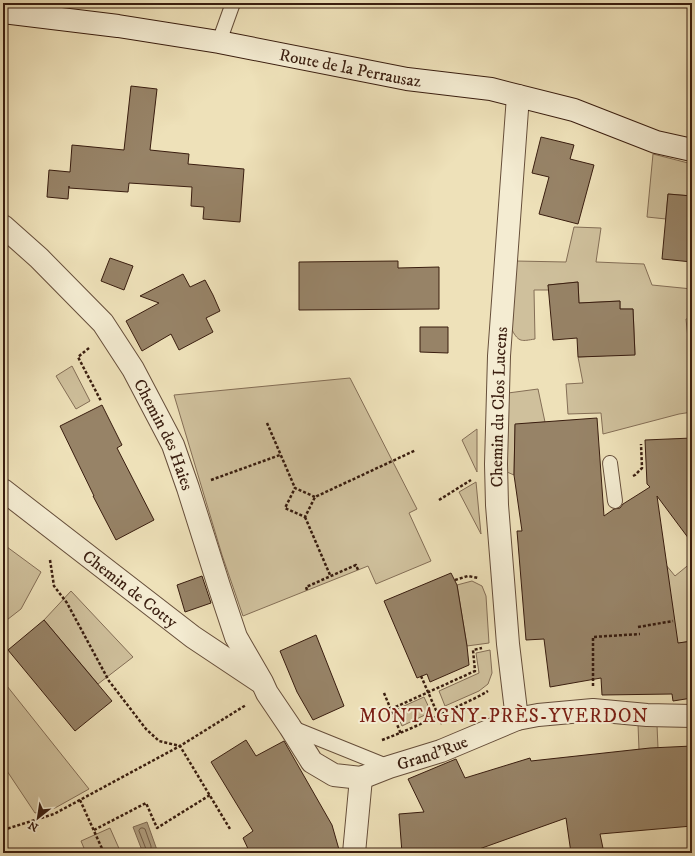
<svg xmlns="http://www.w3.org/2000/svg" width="695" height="856" viewBox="0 0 695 856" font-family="'IM FELL DW Pica',serif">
  <rect width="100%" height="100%" fill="#eee1b9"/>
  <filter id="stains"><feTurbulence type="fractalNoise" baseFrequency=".005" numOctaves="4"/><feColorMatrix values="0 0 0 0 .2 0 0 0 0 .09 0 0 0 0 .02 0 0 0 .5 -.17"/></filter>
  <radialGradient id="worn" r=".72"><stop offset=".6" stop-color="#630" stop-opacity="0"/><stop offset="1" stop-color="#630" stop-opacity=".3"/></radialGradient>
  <!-- green -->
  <g fill="#cfc09c" stroke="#846e56">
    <path d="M653,154L692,164V196L668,194L666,219L647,217Z"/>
    <path d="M574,227L601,228L596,262L644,264L652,285L692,289V318L686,319L691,368L692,374V412L679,414L603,434L601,413L568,414L566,384L583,383L578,357L635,354L633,309H620V301L579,303L578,282L548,285L549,290H534L535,339C522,341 519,343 512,330L516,261L566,262Z"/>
    <path d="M72,366L90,401L76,409L56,376Z"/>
    <path d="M350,378L417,509L409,513L431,561L376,584L368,566L243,616L222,555L174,395Z"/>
    <path d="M538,389L545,422L515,425L514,475L507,472L505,425L508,393Z"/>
    <path d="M477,429V472L462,440Z"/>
    <path d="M476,482L481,534L459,492Z"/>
    <path d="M3,544L41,572L21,609L3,623Z"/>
    <path d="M692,562V641L662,646L666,565L675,576Z"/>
    <path d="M472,581L482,586L486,596L489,643L467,646L457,585Z"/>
    <path d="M71,591L133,657L98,684L44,620Z"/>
    <path d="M490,650L492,673L488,684L479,691L445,706L439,691L479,673L476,653Z"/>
    <path d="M3,681L89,789L55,808L35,813L3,765Z"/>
    <path d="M424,697L431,712L402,726L395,710Z"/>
    <path d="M638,724L657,725L658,748L639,750Z"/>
    <path d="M110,828L121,853H86L81,841Z"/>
  </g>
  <!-- water -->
  <path fill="#b09e7f" stroke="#806a52" d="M147,822L157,850L148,853H143L133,827Z"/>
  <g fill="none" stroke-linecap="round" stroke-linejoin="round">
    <!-- shore -->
    <path stroke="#745e47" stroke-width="1" d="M141,828H143L145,829L151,846V848L149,850L146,849L139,831Z"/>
  </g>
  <!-- building -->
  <g fill="#978367" stroke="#391d0f">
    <path d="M131,86L157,89L150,150L189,154L188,164L244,169L240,222L203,219L204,207L191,206L192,187L129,183L128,192L69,188V186L68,199L47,197L49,170L70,172L72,145L124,150Z"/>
    <path d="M541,137L574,145L570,159L594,165L578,224L539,214L549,177L532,173Z"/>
    <path d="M668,194L692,196V262L662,259Z"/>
    <path d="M110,258L133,266L124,290L101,281Z"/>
    <path d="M398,261V268L439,267V309L299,310V262Z"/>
    <path d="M183,274L190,287L205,280L213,295L220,311L206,318L213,332L179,350L171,334L142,351L126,321L159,303L140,296Z"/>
    <path d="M578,282L579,303L620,301V309H633L635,355L578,357L577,338L553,340L548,285Z"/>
    <path d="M420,327H448V353L420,352Z"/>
    <path d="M102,405L122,445L117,448L154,520L116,540L93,496H94L60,426Z"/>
    <path d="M597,418L604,516L614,509L620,508L623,504L650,487L647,484L645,440L692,438V543L657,496L678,643L692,641V698L673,701L672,694L602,695L601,678L550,687L544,639L526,640L517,531H522L514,475L515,424Z"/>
    <path d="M451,573L457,585L467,646L469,665L430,682L427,674L417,678L384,601Z"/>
    <path d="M202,576L211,603L185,612L177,585Z"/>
    <path d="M44,620L112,701L75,731L8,650Z"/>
    <path d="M316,635L344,706L313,720L297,692L280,651Z"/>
    <path d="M246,740L256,756L284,741L332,825L340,853H250L243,838L253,831L211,762Z"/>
    <path d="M692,746V826L600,834L604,853H571L566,818L468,853H402L399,814L424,812L408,779L456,759L465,778L530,758L531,761L650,748Z"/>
  </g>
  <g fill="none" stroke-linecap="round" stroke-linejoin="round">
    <defs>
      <g id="lane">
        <path d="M219,42L233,3"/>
        <path d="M610,463L615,501"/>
        <path d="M290,727L389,767"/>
      </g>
      <g id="street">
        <path id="s1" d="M3,226L39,258L103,323L133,369L173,445L188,488L219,586L236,637L262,682L267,693L290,727L312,762L334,775L361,778L389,767L441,751L517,719L538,715L593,710L647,715L692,716"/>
        <path id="s2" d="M3,490L193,637L259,681"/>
        <path id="s3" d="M517,719L508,644L503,580L497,505L496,464L499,356L518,96"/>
        <path d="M354,853L361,778"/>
      </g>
      <g id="secondary">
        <path id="s4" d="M3,12L118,26L219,42L407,79L491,89L574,110L656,142L692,150"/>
      </g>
    </defs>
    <!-- lane casing -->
    <use href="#lane" stroke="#664e3a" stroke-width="16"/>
    <!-- street casing -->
    <use href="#street" stroke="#664e3a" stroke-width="24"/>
    <!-- secondary casing -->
    <use href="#secondary" stroke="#391d0f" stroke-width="24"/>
    <!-- path -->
    <g stroke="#391d0f" stroke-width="2.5" stroke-dasharray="3 2" stroke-linecap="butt">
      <path d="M89,348L78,357L101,401"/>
      <path d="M267,423L295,488"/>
      <path d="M633,476L635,475L642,468L641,444"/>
      <path d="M211,480L280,455"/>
      <path d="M315,497L295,488L285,508L305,517L315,497L416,450"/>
      <path d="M439,500L471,480"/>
      <path d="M305,517L330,575"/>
      <path d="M50,560L54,586L67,603L109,681L146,729L159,741L180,746L230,829"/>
      <path d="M455,580L468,576L478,578"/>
      <path d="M307,590L306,587L356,565L358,570"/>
      <path d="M638,627L673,621"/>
      <path d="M421,676L442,724"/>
      <path d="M593,686V637L640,634"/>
      <path d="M384,693L401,734"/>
      <path d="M391,709L475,671L473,650L482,648"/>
      <path d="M382,740C404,732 425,722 446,712C460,705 475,699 488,691"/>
      <path d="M80,800L104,853"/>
      <path d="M3,830L54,814L180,746L246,705"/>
      <path d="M94,830L146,803L157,828L210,795"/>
    </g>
    <!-- lane -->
    <use href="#lane" stroke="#f4ecd2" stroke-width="14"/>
    <!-- street -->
    <use href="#street" stroke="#f4ecd2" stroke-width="22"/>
    <!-- secondary -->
    <use href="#secondary" stroke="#f4ecd2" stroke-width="22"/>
  </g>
  <g text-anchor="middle" stroke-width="4" stroke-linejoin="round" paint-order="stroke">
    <!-- street labels -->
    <g font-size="17" fill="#391d0f" stroke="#f4ecd2">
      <text dy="6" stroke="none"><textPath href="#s4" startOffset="352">Route de la Perrausaz</textPath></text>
      <text dy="6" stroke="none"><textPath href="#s3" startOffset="313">Chemin du Clos Lucens</textPath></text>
      <text dy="6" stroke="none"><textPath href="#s1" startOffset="267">Chemin des Haies</textPath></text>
      <text dy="6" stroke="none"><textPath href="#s2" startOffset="161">Chemin de Cotty</textPath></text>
      <text dy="6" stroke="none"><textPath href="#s1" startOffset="757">Grand'Rue</textPath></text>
    </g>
    <!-- quarter labels -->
    <g font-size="19" letter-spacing="1" fill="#7a1f14" stroke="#f4ecd2">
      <text x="504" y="722">MONTAGNY-PRÈS-YVERDON</text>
    </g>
  </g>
  <!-- margin -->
  <rect width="695" height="856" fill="none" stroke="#eee1b9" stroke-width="16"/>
  <rect x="4" y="4" width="687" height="848" fill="none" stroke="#391d0f" stroke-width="2"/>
  <rect x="8" y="8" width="679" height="840" fill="none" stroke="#391d0f"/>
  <!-- north arrow -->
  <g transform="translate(38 818) rotate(210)" stroke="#f4ecd2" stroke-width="3" paint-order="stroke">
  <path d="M0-3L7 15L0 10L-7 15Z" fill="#391d0f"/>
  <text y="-6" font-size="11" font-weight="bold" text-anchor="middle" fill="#391d0f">N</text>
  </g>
  <rect width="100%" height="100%" filter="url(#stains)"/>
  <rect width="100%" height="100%" fill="url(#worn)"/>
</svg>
